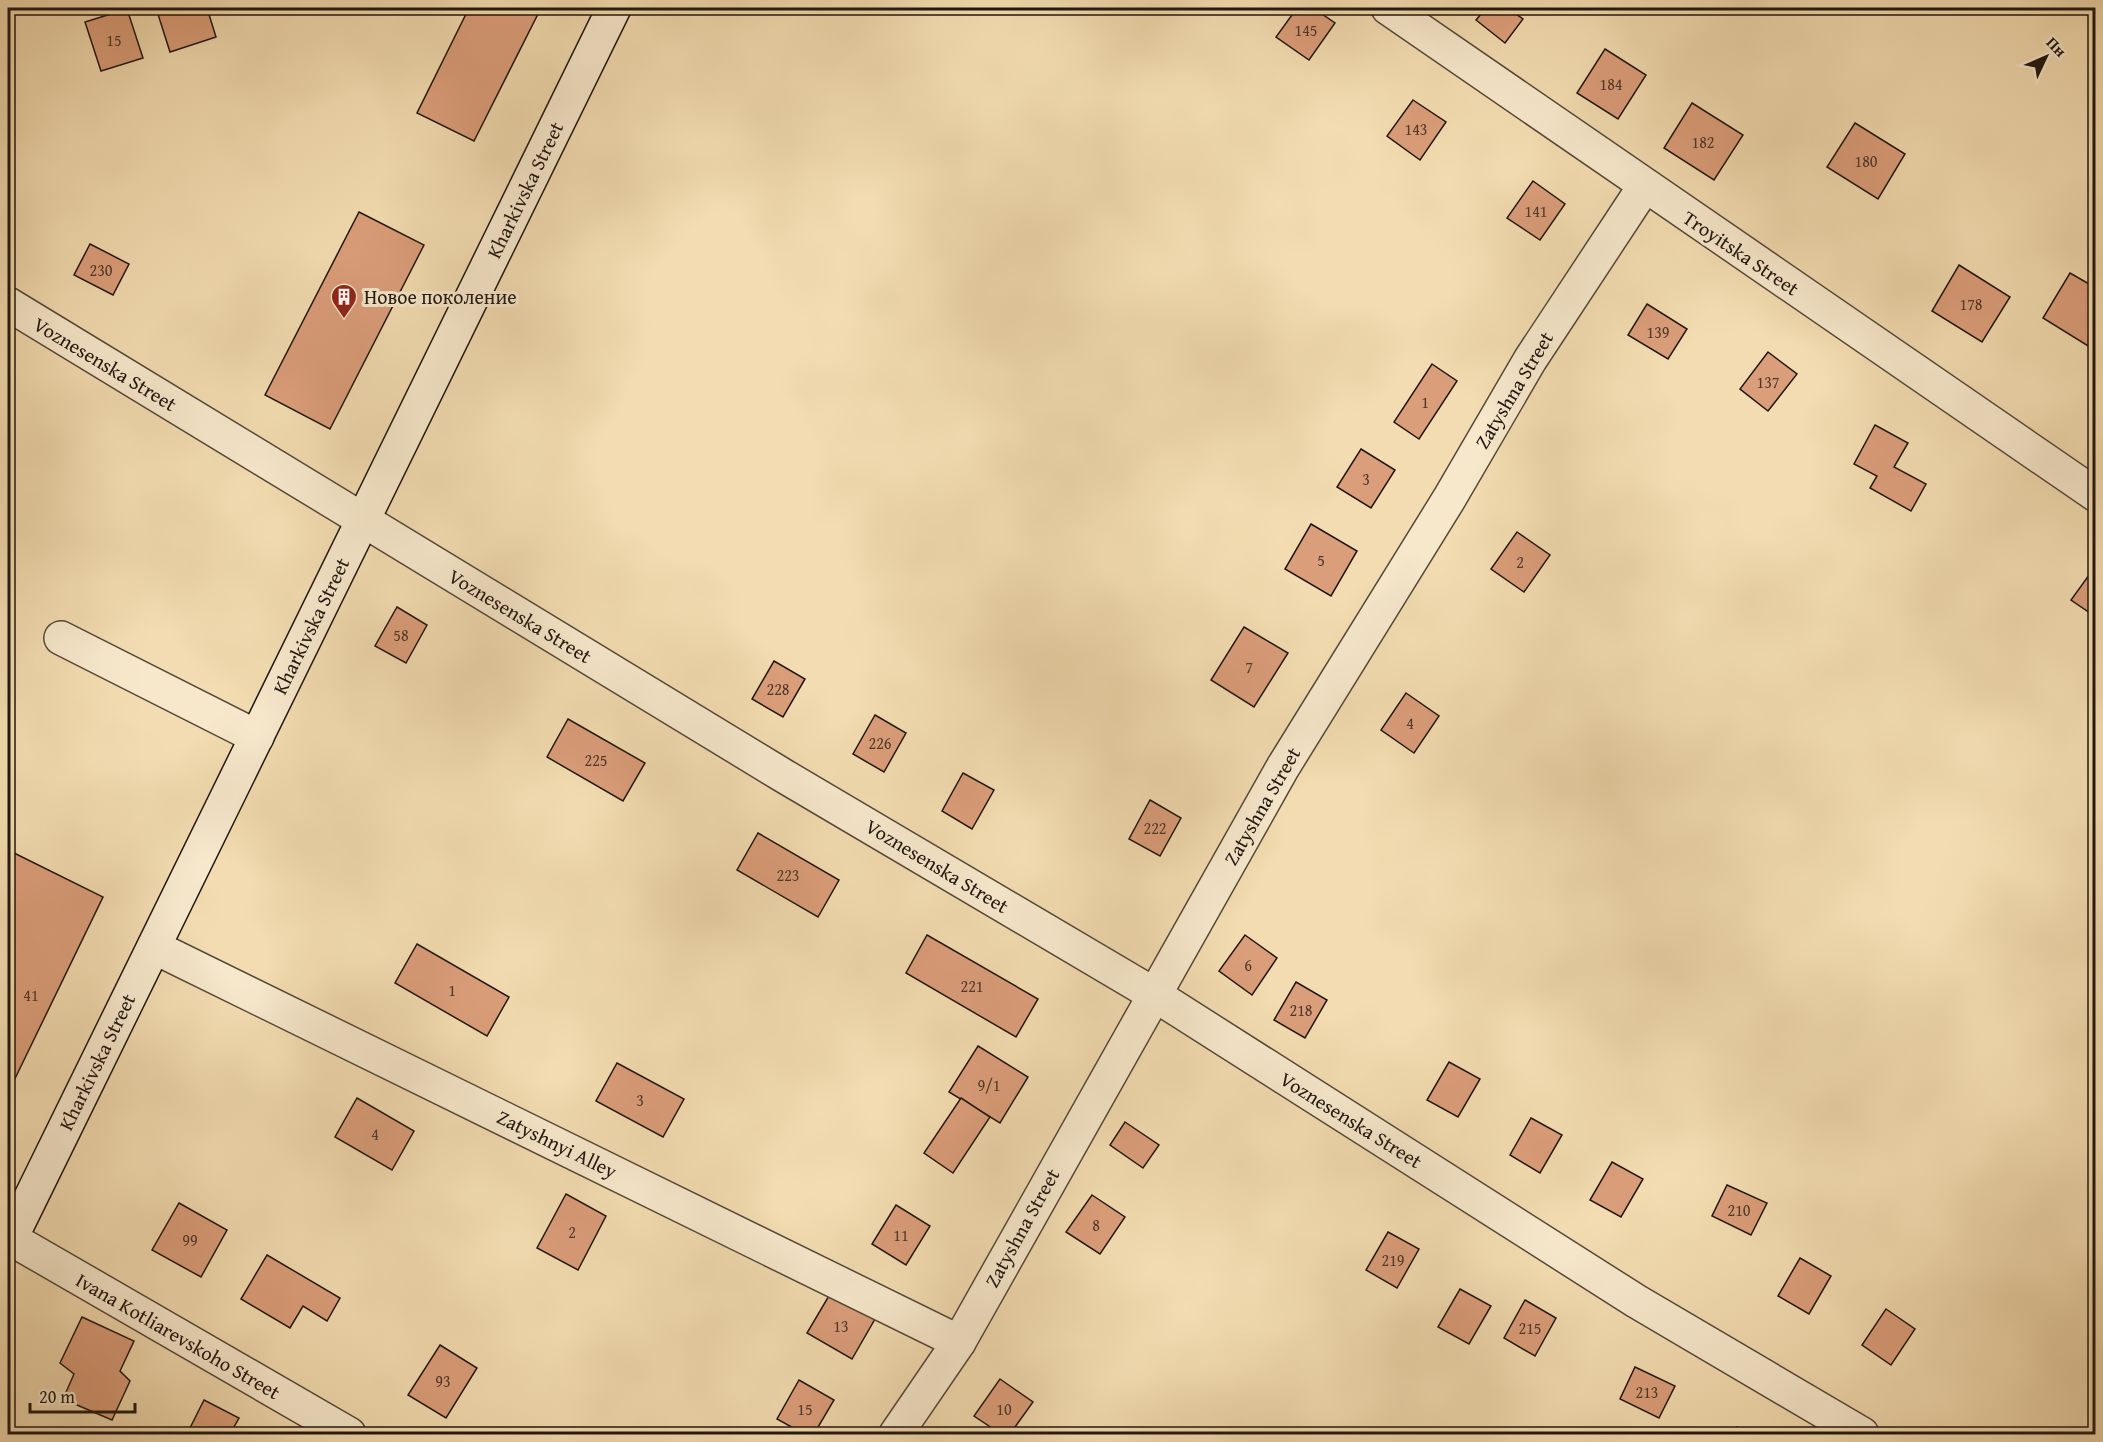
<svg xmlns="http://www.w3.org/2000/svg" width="2103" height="1442" viewBox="0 0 2103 1442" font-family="'Gentium Book Plus',serif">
  <rect width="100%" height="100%" fill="#f3dcb1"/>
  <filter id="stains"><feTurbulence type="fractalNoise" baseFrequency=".00333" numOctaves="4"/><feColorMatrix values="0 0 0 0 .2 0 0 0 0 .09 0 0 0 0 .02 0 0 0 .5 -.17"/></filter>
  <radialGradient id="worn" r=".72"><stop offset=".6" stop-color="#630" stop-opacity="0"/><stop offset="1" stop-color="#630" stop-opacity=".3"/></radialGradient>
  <!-- building -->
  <g fill="#db9e7a" stroke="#20160f" stroke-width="1.5">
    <path d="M156,8H207L216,37L170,52Z"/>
    <path d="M469,8H541L474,141L417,113Z"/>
    <path d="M1297,8H1313L1335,23L1309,60L1276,37Z"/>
    <path d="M1486,8H1507L1523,19L1505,43L1476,20Z"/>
    <path d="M127,9L143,58L101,71L85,22Z"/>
    <path d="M1605,49L1646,75L1618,119L1577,93Z"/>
    <path d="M1413,100L1446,122L1420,160L1387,136Z"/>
    <path d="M1692,103L1743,135L1714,180L1664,148Z"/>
    <path d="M1855,123L1905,154L1878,199L1827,167Z"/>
    <path d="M1533,181L1565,204L1540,240L1507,218Z"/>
    <path d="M359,212L424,245L330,429L265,395Z"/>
    <path d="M90,244L129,264L113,295L74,275Z"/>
    <path d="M1959,265L2010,297L1982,342L1932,311Z"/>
    <path d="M2070,273L2096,288V345L2093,349L2043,318Z"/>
    <path d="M1647,304L1687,329L1668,359L1628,335Z"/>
    <path d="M1768,352L1797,374L1768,411L1740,389Z"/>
    <path d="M1432,364L1457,381L1419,439L1394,422Z"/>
    <path d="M1875,425L1908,443L1894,467L1926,484L1911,511L1870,488L1877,476L1854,464Z"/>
    <path d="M1361,449L1395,470L1371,508L1337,487Z"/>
    <path d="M1311,524L1357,551L1331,596L1285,569Z"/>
    <path d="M1517,532L1550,555L1524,592L1491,569Z"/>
    <path d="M2092,571L2096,573V617L2071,600Z"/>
    <path d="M397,607L427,625L406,663L375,646Z"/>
    <path d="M1244,627L1288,653L1254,707L1211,680Z"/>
    <path d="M774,661L805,679L783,717L752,699Z"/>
    <path d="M1406,693L1439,716L1414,753L1381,730Z"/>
    <path d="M875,715L906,733L884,772L853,754Z"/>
    <path d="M568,719L645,763L623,801L547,757Z"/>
    <path d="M963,773L994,790L972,829L942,811Z"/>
    <path d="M1150,800L1181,818L1160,856L1129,839Z"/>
    <path d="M758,833L839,880L818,917L737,870Z"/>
    <path d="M8,850L103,897L8,1093Z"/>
    <path d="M927,935L1038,999L1016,1037L906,973Z"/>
    <path d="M1245,935L1277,958L1252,995L1219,971Z"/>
    <path d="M417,944L509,997L487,1036L395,983Z"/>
    <path d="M1296,982L1327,1000L1305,1038L1274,1020Z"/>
    <path d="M978,1046L1028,1077L1000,1123L949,1092Z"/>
    <path d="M1449,1062L1480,1079L1458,1117L1427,1100Z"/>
    <path d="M617,1063L684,1099L663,1137L596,1101Z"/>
    <path d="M357,1098L414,1131L392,1170L335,1137Z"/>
    <path d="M961,1098L990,1117L953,1173L924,1153Z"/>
    <path d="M1531,1118L1562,1135L1540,1173L1510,1155Z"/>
    <path d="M1125,1122L1159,1145L1143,1168L1110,1145Z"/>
    <path d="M1612,1162L1643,1179L1621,1217L1590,1200Z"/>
    <path d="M1727,1185L1767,1203L1751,1235L1712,1216Z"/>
    <path d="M566,1194L606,1216L578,1270L537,1248Z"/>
    <path d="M1092,1195L1125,1217L1100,1254L1066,1232Z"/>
    <path d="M179,1203L227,1230L201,1277L152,1250Z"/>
    <path d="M896,1205L930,1226L906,1265L872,1244Z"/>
    <path d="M1388,1232L1419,1249L1397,1288L1366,1270Z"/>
    <path d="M267,1255L340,1298L327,1321L303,1306L290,1328L241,1299Z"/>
    <path d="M1800,1258L1831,1276L1809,1314L1778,1296Z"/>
    <path d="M1460,1289L1491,1306L1469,1344L1438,1327Z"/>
    <path d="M830,1294L875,1319L852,1359L807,1333Z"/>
    <path d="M1525,1300L1556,1318L1535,1356L1504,1338Z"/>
    <path d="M1886,1309L1915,1329L1891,1365L1862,1345Z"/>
    <path d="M82,1317L134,1341L120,1371L130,1381L112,1420L63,1399L74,1374L60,1363Z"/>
    <path d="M440,1345L477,1368L446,1418L408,1395Z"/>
    <path d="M1635,1367L1675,1386L1659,1418L1620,1399Z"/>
    <path d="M1000,1379L1033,1402L1010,1434H1001L974,1416Z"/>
    <path d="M799,1380L834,1400L814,1434H804L777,1419Z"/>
    <path d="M204,1400L239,1418L230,1434H187Z"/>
    <path d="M1737,1427L1751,1434H1733Z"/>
  </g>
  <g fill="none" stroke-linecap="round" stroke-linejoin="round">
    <defs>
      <g id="street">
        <path d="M1388,8L2096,495"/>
        <path d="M8,304L784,776L1155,995L1636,1301L1862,1434"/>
        <path d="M61,638L257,737"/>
        <path d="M154,947L959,1342"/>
        <path d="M8,1237L349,1434"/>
        <path d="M896,1434L959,1342L1283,767L1449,499L1530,360L1644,187"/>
      </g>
      <path id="secondary" d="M8,1244L614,8"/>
    </defs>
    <!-- street casing -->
    <use href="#street" stroke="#554838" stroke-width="36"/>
    <!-- secondary casing -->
    <use href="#secondary" stroke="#20160f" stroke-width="36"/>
    <!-- street -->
    <use href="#street" stroke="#f7e8cc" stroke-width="33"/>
    <!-- secondary -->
    <use href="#secondary" stroke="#f7e8cc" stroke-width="33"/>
  </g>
  <!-- icons -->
  <defs>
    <symbol id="building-pin" viewBox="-11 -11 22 30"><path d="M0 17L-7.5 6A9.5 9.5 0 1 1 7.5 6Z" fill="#8f2418" stroke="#f7e8cc"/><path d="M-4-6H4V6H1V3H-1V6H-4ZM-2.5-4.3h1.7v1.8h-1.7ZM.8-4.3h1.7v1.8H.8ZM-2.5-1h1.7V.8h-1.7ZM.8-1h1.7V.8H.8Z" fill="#fff"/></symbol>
  </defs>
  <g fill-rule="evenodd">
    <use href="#building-pin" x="329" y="282" width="30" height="40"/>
  </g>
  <g text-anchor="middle" stroke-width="6" stroke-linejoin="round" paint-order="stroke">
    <!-- number labels -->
    <g font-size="16" fill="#4f382a">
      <text x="1306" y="36">145</text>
      <text x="114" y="46">15</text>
      <text x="1611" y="90">184</text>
      <text x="1416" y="135">143</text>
      <text x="1703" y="148">182</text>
      <text x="1866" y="167">180</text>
      <text x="1536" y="217">141</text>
      <text x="101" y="276">230</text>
      <text x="1971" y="310">178</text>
      <text x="1658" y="338">139</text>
      <text x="1768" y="388">137</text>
      <text x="1425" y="408">1</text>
      <text x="1366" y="485">3</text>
      <text x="1321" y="566">5</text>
      <text x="1520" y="568">2</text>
      <text x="401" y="641">58</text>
      <text x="1249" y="673">7</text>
      <text x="778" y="695">228</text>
      <text x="1410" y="729">4</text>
      <text x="880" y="749">226</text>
      <text x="596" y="766">225</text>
      <text x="1155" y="834">222</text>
      <text x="788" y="881">223</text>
      <text x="1248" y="971">6</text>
      <text x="972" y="992">221</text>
      <text x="452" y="996">1</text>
      <text x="31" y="1001">41</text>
      <text x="1301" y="1016">218</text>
      <text x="989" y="1091">9/1</text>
      <text x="640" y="1106">3</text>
      <text x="375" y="1140">4</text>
      <text x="1739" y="1216">210</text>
      <text x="1096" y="1231">8</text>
      <text x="572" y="1238">2</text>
      <text x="901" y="1241">11</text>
      <text x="190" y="1246">99</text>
      <text x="1393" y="1266">219</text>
      <text x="841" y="1332">13</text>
      <text x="1530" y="1334">215</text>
      <text x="443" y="1387">93</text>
      <text x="1647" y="1398">213</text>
      <text x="805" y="1415">15</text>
      <text x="1004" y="1415">10</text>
    </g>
    <!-- street labels -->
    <g font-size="20" fill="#20160f" stroke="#f7e8cc">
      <text transform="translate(525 190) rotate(-64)" y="7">Kharkivska Street</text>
      <text transform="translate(1741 253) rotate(34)" y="7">Troyitska Street</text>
      <text transform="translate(105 364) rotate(31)" y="7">Voznesenska Street</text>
      <text transform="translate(1514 390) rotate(-59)" y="7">Zatyshna Street</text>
      <text transform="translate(520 616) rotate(31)" y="7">Voznesenska Street</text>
      <text transform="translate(311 626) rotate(-64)" y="7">Kharkivska Street</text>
      <text transform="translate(1262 806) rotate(-60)" y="7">Zatyshna Street</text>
      <text transform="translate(937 866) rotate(31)" y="7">Voznesenska Street</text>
      <text transform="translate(97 1062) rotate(-64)" y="7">Kharkivska Street</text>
      <text transform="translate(1351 1120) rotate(32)" y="7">Voznesenska Street</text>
      <text transform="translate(557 1144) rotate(26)" y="7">Zatyshnyi Alley</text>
      <text transform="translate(1022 1228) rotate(-61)" y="7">Zatyshna Street</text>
      <text transform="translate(178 1336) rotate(30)" y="7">Ivana Kotliarevskoho Street</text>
    </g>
    <!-- poi labels -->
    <g font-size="20" fill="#20160f" stroke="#f7e8cc" text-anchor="start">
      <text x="364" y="304">Новое поколение</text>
    </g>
  </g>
  <!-- margin -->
  <rect width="2103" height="1442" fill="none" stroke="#f3dcb1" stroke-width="30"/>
  <rect x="9" y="9" width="2085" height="1424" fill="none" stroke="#20160f" stroke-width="3"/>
  <rect x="15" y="15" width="2073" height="1412" fill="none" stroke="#20160f" stroke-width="1.5"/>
  <!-- north arrow -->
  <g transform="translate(2046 57) rotate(46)" stroke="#f7e8cc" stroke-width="4.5" paint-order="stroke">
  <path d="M0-4.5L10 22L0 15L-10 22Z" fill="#20160f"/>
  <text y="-9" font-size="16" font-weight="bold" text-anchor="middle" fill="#20160f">Пн</text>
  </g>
  <!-- scale -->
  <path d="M30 1403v9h105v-9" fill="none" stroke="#20160f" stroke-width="3"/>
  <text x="39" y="1403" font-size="18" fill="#20160f" stroke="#f7e8cc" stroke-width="4.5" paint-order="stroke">20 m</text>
  <rect width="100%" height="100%" filter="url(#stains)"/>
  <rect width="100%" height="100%" fill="url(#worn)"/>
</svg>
